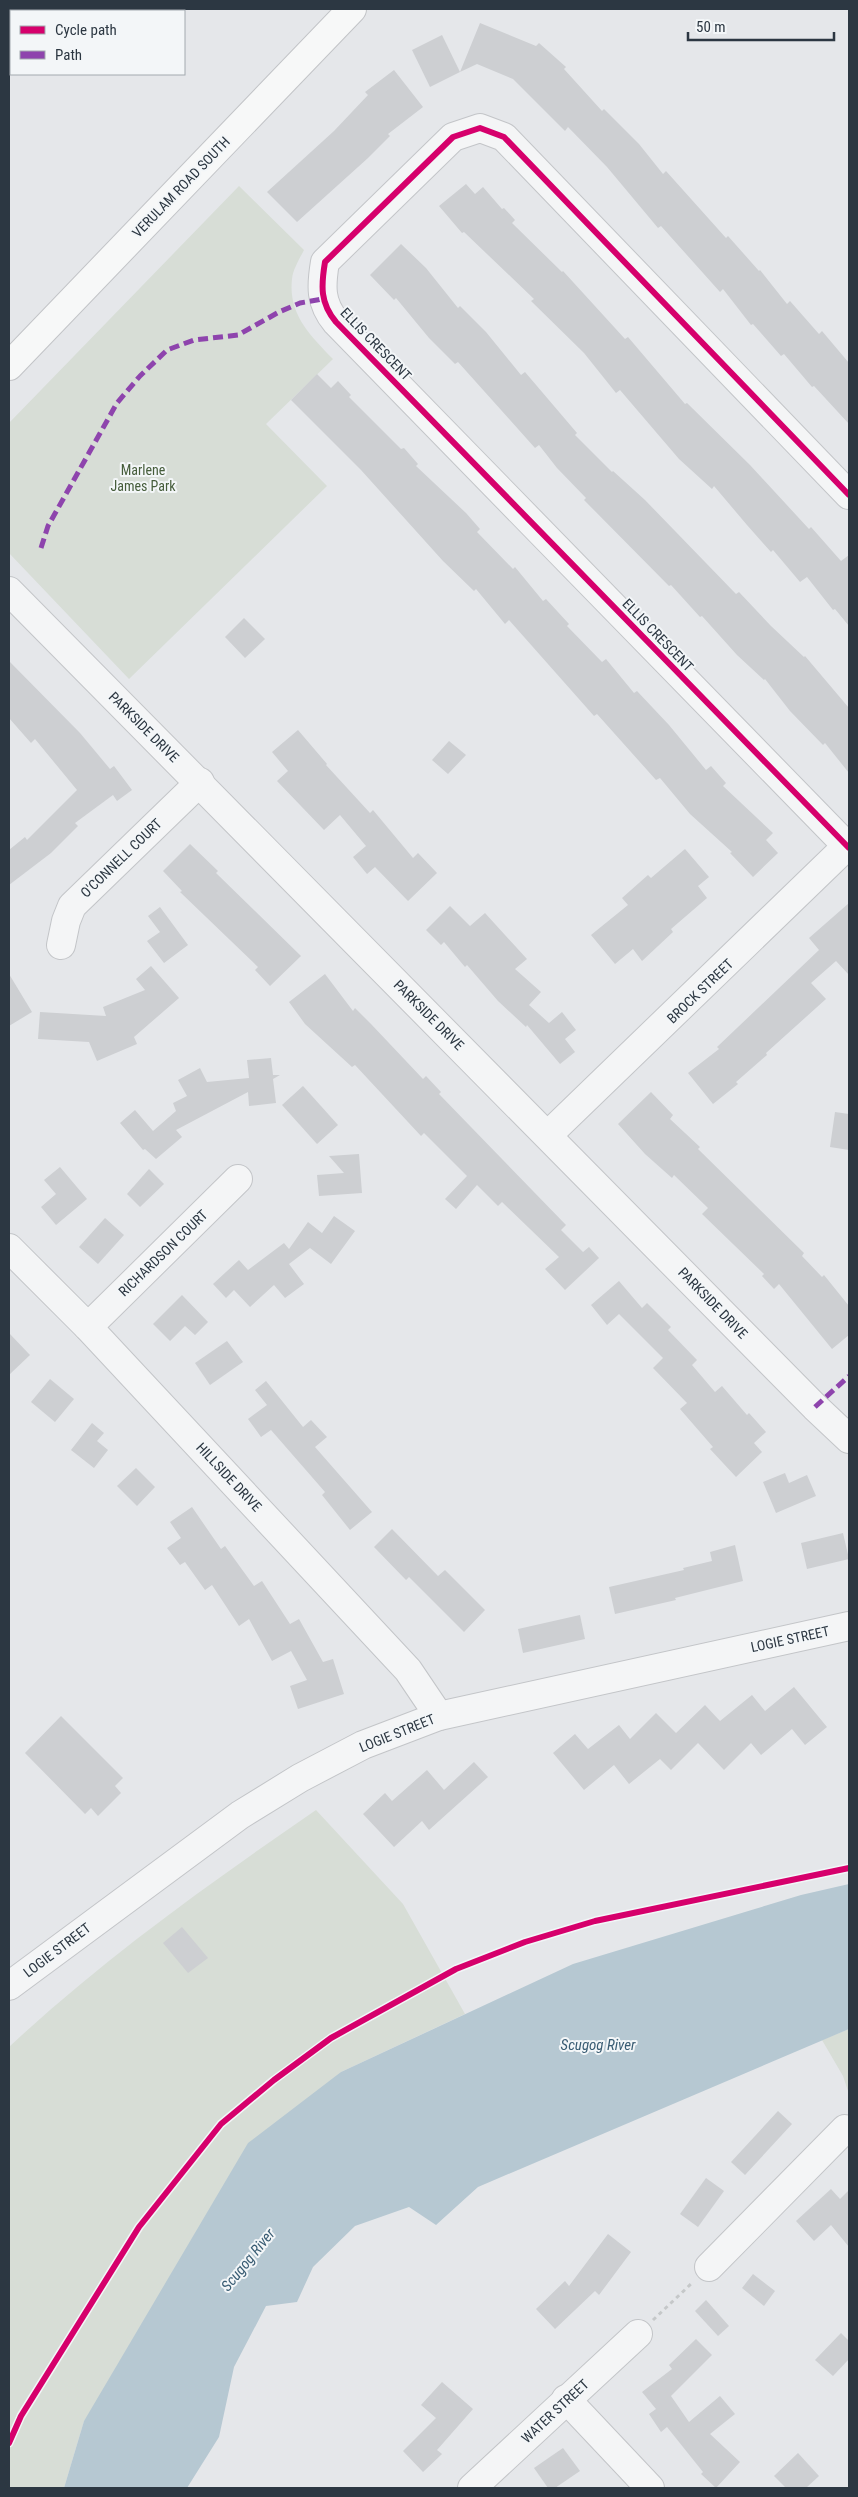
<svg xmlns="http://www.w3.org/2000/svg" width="858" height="2497" viewBox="0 0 858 2497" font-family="'Roboto Condensed',sans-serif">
  <rect width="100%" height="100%" fill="#e5e7ea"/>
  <!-- green -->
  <g fill="#d7ddd6">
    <path d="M239,186L304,250C300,258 293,269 292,279C288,314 310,335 333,359L266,424L327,486L129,679L9,553V423Z"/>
    <path d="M316,1810L403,1904L465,2014L341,2072L84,2421L64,2488H9V2047C103,1959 210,1883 316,1810Z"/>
    <path d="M849,2029V2094L843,2076L822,2040Z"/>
  </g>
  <!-- water -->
  <path fill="#b6c8d2" d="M849,1884V2029L478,2187L436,2225L409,2207L355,2226L313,2267L297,2302L266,2306L234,2367L219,2437L187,2488H64L84,2421L248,2143L341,2072L573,1964L801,1895Z"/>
  <!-- building -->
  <g fill="#cdcfd2">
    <path d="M480,23L536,46L539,43L566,67L564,69L602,111L604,109L639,144L663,174L666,171L726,238L728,236L759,271L760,270L787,304L790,301L819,334L822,331L849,363V424L814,386L812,387L784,354L781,356L753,324L751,325L723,289L720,292L661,226L658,228L607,167L568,127L565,131L513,79L477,64L460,72Z"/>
    <path d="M442,35L460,72L430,87L412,50Z"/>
    <path d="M394,70L423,107L388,134L390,136L368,158L297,222L267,192L334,131L368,95L365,92Z"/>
    <path d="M466,184L475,194L483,187L502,209L504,208L515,220L512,223L562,272L563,271L625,339L628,337L685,404L687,403L750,465L809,529L811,527L841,561L849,555V626L835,609L833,610L807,577L800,582L773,550L771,552L747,525L714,486L712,489L679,459L620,390L616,393L584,353L531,301L534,299L464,232L462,233L439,206Z"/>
    <path d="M401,244L426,268L458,308L460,306L486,332L521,375L525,372L577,433L575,435L612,472L613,471L645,500L736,594L739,592L771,626L804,657L805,656L849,708V773L825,743L823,745L790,711L765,679L764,680L737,655L702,616L700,617L671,585L669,586L584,500L586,498L557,468L539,445L535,448L458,362L455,364L429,338L396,298L394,300L370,275Z"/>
    <path d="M317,374L331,388L338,381L351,395L349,397L401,449L404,448L418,464L416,466L466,513L480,529L477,532L513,569L515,567L543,601L546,599L569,624L567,626L602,662L606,659L634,693L637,691L669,725L706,770L711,766L726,783L723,786L773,833L766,840L778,853L753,877L730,853L732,852L690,814L660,778L656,780L597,714L594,716L509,620L505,624L476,589L474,591L443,561L361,470L291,400Z"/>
    <path d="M244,618L265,639L245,658L225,637Z"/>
    <path d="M9,661L80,733L110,769L114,766L132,790L117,801L113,795L75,823L78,826L51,853L9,885V850L25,837L27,840L77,790L35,739L31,743L9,718Z"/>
    <path d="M298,730L327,764L326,765L370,813L373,810L413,858L418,853L437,873L408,901L375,867L367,874L353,857L366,846L340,815L324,830L277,781L288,771L272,752Z"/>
    <path d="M449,741L466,755L448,774L432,760Z"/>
    <path d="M190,844L218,871L216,873L301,956L270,986L255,970L258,967L180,892L182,891L163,871Z"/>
    <path d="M685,849L709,877L698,886L707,898L671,929L673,932L642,961L633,949L615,964L591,935L628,905L622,898L648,875L651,878Z"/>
    <path d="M849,903V975L836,961L811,983L826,999L766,1053L767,1055L736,1082L738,1084L713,1104L688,1073L719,1049L717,1047L819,950L809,938Z"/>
    <path d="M450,906L470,926L485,913L527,959L515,969L541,992L529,1005L549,1023L562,1012L576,1030L565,1039L575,1052L560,1064L527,1025L526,1027L498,1001L467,965L465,967L444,942L441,945L426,930Z"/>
    <path d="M160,907L188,945L164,963L147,941L160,932L148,916Z"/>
    <path d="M151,966L179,998L134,1037L137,1044L97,1061L89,1042L38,1039L40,1012L106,1016L103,1007L145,990L136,979Z"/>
    <path d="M9,974L32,1012L9,1026Z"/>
    <path d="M325,974L353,1011L355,1008L371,1024L423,1079L426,1076L441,1092L439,1094L566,1225L561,1230L583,1252L589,1247L599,1258L565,1290L545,1269L559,1257L502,1202L498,1206L477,1185L456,1209L445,1199L467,1176L424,1133L421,1136L355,1065L352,1067L305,1024L289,1002Z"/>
    <path d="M271,1058L273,1075H280L273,1079L276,1103L249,1106L248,1092L176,1130L182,1137L156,1159L145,1149L143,1150L120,1123L135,1110L153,1131L176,1111L173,1103L187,1096L178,1080L200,1068L207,1082L249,1078L247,1060Z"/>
    <path d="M303,1086L338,1125L317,1144L282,1105Z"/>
    <path d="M651,1092L673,1115L670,1119L700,1147L698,1149L804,1253L802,1256L822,1277L824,1275L849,1306V1335L832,1349L779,1284L774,1289L762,1276L764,1274L702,1214L708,1208L674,1175L672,1178L645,1154L618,1124Z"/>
    <path d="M835,1112L849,1114V1150L830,1147Z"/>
    <path d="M359,1154L362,1193L319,1196L317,1175L344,1173L329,1156Z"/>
    <path d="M60,1167L87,1199L56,1225L41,1207L56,1194L44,1180Z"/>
    <path d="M149,1169L164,1184L140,1207L127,1194Z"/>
    <path d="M334,1216L355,1231L331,1264L310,1248L289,1264L304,1284L285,1298L274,1285L250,1307L234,1290L226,1298L213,1284L239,1260L248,1270L284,1243L289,1249L308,1222L322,1233Z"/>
    <path d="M105,1218L124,1235L98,1264L79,1247Z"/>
    <path d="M619,1281L642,1308L647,1303L671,1327L668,1330L697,1360L692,1365L715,1392L722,1386L747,1415L749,1413L766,1432L754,1443L762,1452L736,1477L710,1449L713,1447L680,1409L687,1403L653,1368L663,1358L619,1314L607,1325L591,1305Z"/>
    <path d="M182,1295L208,1322L195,1335L185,1326L170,1341L153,1324Z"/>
    <path d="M9,1333L30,1355L9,1375Z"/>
    <path d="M227,1341L243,1362L210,1385L195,1363Z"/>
    <path d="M50,1379L74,1399L55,1422L31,1402Z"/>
    <path d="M266,1381L303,1427L311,1420L327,1437L315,1447L372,1512L350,1530L322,1495L325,1492L271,1430L261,1437L248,1419L267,1405L255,1390Z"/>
    <path d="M92,1423L104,1433L97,1441L108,1450L94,1468L71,1450Z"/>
    <path d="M136,1468L155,1487L137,1506L117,1486Z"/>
    <path d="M785,1473L789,1483L807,1475L816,1496L776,1513L763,1482Z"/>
    <path d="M192,1507L221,1549L225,1546L254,1586L262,1581L290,1624L299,1619L323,1662L333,1659L344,1694L298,1709L290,1686L307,1680L291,1651L272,1661L249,1619L239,1626L212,1585L205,1590L185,1562L180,1565L167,1548L181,1538L170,1522Z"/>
    <path d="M392,1529L438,1576L445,1570L485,1610L464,1632L409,1577L406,1580L374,1547Z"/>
    <path d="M843,1533L849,1559L807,1569L801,1543Z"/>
    <path d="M735,1545L743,1581L675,1598L676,1600L615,1614L609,1587L684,1570L683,1568L712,1561L710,1552Z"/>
    <path d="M580,1615L585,1639L523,1653L518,1629Z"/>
    <path d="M794,1687L827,1727L805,1745L792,1729L761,1755L751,1743L724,1770L698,1743L671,1770L660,1759L629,1784L614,1765L584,1790L553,1753L575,1734L588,1749L619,1725L630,1739L656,1713L676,1733L705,1705L720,1721L752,1695L765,1711Z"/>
    <path d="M61,1716L123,1778L115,1786L121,1793L98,1816L91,1808L85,1814L25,1753Z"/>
    <path d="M474,1762L488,1777L429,1830L422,1821L394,1847L363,1814L385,1793L392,1801L427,1770L444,1790Z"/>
    <path d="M182,1927L208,1958L188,1973L163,1943Z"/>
    <path d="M778,2111L792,2124L745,2175L731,2162Z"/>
    <path d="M706,2178L724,2191L698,2227L680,2214Z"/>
    <path d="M831,2189L840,2199L849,2190V2247L831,2225L814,2241L796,2221Z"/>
    <path d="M608,2234L631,2252L599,2295L595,2291L555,2329L536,2309L565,2281L569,2286Z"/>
    <path d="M753,2274L775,2291L764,2306L742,2288Z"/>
    <path d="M706,2300L729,2326L718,2336L695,2311Z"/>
    <path d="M841,2333L849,2341V2359L833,2376L815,2360Z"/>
    <path d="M696,2339L712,2355L671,2396L689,2422L720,2396L735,2414L710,2434L740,2462L716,2488L701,2474L703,2472L667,2427L661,2432L649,2414L656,2409L642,2392L672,2369L669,2365Z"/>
    <path d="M442,2382L473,2409L437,2450L442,2454L423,2472L403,2451L436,2418L421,2405Z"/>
    <path d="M563,2448L580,2471L555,2488H548L534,2468Z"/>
    <path d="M798,2453L819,2476L806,2488H786L774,2476Z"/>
  </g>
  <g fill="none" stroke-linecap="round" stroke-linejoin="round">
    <defs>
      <g id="minor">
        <path d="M849,495L504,137L480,128L453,137L325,262C321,286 320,303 336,322L849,848"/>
        <path d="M9,591L815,1407L849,1439"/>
        <path d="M61,945L66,921L72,906L200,782"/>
        <path d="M548,1135L849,844"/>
        <path d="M9,1248L88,1327L408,1670L439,1716"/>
        <path d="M88,1327L238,1179"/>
        <path d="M9,1986L240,1815L300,1778L363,1745L439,1716L849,1626"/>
        <path d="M709,2267L845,2129L849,2130"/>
        <path d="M566,2399L650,2488"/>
        <path d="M472,2488L638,2334"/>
      </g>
      <path id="major" d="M9,366L352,9"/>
    </defs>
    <!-- minor casing -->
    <use href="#minor" stroke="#c3c5c8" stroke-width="30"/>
    <!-- major casing -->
    <use href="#major" stroke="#c2c4c7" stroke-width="30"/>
    <!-- path -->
    <path stroke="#c5c8c9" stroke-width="3" stroke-dasharray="4 4" stroke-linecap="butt" d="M653,2320L692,2283"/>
    <!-- minor -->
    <use href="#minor" stroke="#f4f5f6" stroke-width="28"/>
    <!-- major -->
    <use href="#major" stroke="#f7f8f8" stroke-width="28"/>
    <!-- quiet -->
    <g stroke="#8e44ad" stroke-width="5" stroke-dasharray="10 5" stroke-linecap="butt">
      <path d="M41,548L48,526L117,403L140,376L167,350L194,340L238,335L279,312L300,303L323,299"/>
      <path d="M815,1407L849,1376"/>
    </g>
    <defs>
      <g id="cycleway">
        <path d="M849,495L504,137L480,128L453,137L325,262C321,286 320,303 336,322L849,848"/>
        <path d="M9,2443L21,2416L139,2227L221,2124L274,2080L331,2038L456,1969L525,1942L595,1921L849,1868"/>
      </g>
    </defs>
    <!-- cycleway casing -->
    <use href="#cycleway" stroke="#f3f6f8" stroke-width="9"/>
    <!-- cycleway -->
    <use href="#cycleway" stroke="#d6006c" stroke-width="6"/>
  </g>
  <g text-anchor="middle" stroke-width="4" stroke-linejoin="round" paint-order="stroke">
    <!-- street labels -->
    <g font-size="14" fill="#2c3742" stroke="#f3f6f8">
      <text transform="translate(181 187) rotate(-46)" y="5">VERULAM ROAD SOUTH</text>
      <text transform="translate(376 344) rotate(46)" y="5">ELLIS CRESCENT</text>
      <text transform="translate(658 635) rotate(46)" y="5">ELLIS CRESCENT</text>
      <text transform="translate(144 727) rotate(45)" y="5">PARKSIDE DRIVE</text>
      <text transform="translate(121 858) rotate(-44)" y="5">O'CONNELL COURT</text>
      <text transform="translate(700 991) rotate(-44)" y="5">BROCK STREET</text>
      <text transform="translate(429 1015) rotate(45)" y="5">PARKSIDE DRIVE</text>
      <text transform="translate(163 1253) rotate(-44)" y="5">RICHARDSON COURT</text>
      <text transform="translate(713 1303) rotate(46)" y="5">PARKSIDE DRIVE</text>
      <text transform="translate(229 1477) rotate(47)" y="5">HILLSIDE DRIVE</text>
      <text transform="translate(790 1639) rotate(-12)" y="5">LOGIE STREET</text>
      <text transform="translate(397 1733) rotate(-22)" y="5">LOGIE STREET</text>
      <text transform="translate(57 1950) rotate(-37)" y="5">LOGIE STREET</text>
      <text transform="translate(555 2411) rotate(-43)" y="5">WATER STREET</text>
    </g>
    <!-- park labels -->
    <g font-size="14" fill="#465d3b" stroke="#f3f6f8">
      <text x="143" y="475">Marlene<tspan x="143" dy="16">James Park</tspan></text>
    </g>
    <!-- water labels -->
    <g font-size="15" font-style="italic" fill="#395c73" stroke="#f3f6f8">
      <text x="598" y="2050">Scugog River</text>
      <text transform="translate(248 2260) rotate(-51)" y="5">Scugog River</text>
    </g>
  </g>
  <!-- border -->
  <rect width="858" height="2497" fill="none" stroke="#2c3742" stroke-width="20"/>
  <!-- legend -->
  <rect x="10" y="10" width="175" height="65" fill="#f3f6f8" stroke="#a3aaaf"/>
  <rect x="20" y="26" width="25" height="8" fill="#d6006c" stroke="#a3aaaf"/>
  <text x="55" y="35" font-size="15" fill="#2c3742">Cycle path</text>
  <rect x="20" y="51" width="25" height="8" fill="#8e44ad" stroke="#a3aaaf"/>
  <text x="55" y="60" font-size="15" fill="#2c3742">Path</text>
  <!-- scale -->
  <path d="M688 32v8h146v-8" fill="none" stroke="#2c3742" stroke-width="2.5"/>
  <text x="696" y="32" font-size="15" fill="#2c3742" stroke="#f3f6f8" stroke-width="4" paint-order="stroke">50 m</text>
</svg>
